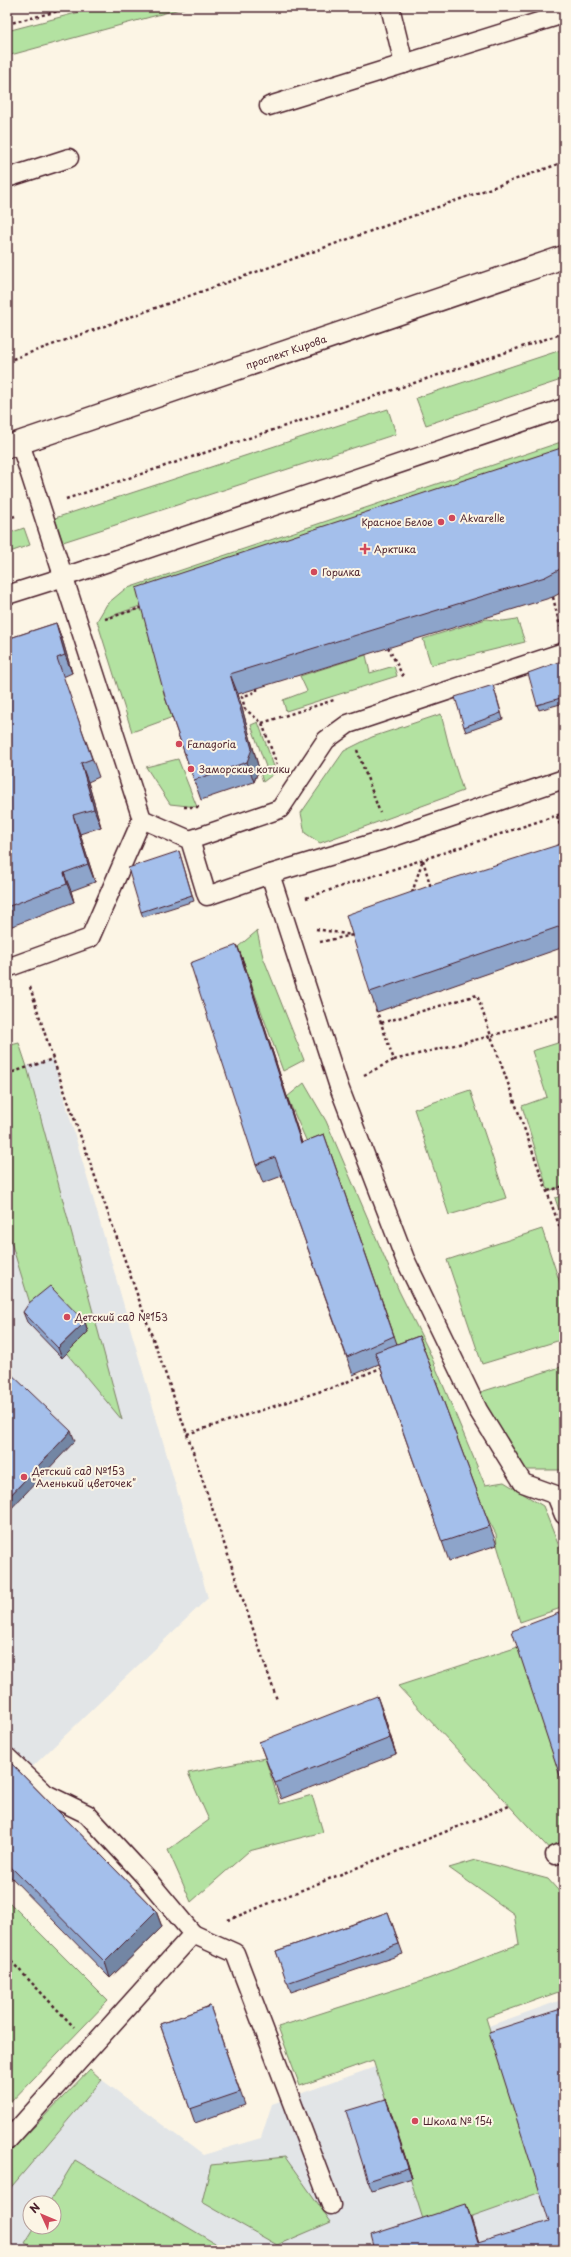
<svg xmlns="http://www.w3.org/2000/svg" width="571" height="2257" viewBox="0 0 571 2257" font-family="'Playpen Sans',sans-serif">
  <rect width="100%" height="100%" fill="#fcf5e5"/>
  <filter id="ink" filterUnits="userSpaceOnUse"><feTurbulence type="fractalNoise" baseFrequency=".025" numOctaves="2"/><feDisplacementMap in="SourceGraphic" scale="8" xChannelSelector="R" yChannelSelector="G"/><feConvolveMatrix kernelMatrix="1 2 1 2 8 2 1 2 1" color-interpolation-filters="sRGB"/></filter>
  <g filter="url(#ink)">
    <!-- built -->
    <g fill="#e2e5e7" fill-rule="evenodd">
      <path d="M53,1059L208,1598L25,1774L7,1755V1071Z"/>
      <path d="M564,1999V2250H7V2192L102,2080L203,2155L261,2138L272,2104ZM30,2203H54V2227H30Z"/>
    </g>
    <!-- green -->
    <g fill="#b3e2a1" stroke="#7e8066">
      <path d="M99,7H187L7,56V31Z"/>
      <path d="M564,349V379L426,425L416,398Z"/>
      <path d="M388,409L396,434L63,542L55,518Z"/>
      <path d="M564,441V461L108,617L143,608L173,717L132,732L97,621L107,604L125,589Z"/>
      <path d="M24,528L30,545L7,553V534Z"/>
      <path d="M486,619L503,621L517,619L525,642L431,665L423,639Z"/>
      <path d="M366,655L370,673L394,666L397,676L286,711L283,700L307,691L300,676Z"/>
      <path d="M441,714L450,750L463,791L320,843L305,833L301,813L344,751L372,737Z"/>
      <path d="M258,722L276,772L263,782L260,772L266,767L251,725Z"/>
      <path d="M178,759L197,807L170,804L146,767Z"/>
      <path d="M257,931L263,957L304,1060L283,1071L244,964L197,981Z"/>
      <path d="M564,1041V1186L548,1191L522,1106L547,1097L532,1051Z"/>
      <path d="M19,1043L27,1067L122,1420L33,1313L7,1229V1046Z"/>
      <path d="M304,1083L326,1121L399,1291L428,1349L485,1485L504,1482L543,1506L564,1559V1607L520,1622L497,1545L496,1534L401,1354L287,1097Z"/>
      <path d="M470,1090L506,1198L449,1215L414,1109Z"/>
      <path d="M564,1195V1225L555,1198Z"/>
      <path d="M542,1229L564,1295V1339L482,1364L447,1260Z"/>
      <path d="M564,1366V1470H527L494,1437L471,1395Z"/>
      <path d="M518,1647L564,1787V1852L555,1855L398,1686Z"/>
      <path d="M265,1758L280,1804L312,1795L323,1832L249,1851L191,1902L168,1850L209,1820L188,1773Z"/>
      <path d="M476,1860L548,1879L564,1897V1990L486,2018L541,2192L427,2232L373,2060L300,2086L278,2027L428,1979L519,1944L514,1914L449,1868Z"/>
      <path d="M7,1900L108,2001L7,2106Z"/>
      <path d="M90,2069L102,2080L7,2192V2155Z"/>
      <path d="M285,2157L331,2222L277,2245L202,2202L211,2165Z"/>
      <path d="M75,2160L226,2250H38L25,2243L35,2227H54V2203H49Z"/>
    </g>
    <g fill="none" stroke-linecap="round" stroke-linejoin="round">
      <defs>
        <g id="lane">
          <path d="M390,7L404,64"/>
          <path d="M269,106L564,14"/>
          <path d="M7,178L69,158"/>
          <path d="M20,443L142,819L190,840L207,896L270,874L390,838L564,779"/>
          <path d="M7,595L64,577L564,408"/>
          <path d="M190,840L280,809L326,740L348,724L564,652"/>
          <path d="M270,874L339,1087L405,1259L478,1410L523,1483L556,1495L564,1515"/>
          <path d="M7,968L90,938L142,819"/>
          <path d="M7,1757L46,1794L87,1814L148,1880L193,1934L7,2141"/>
          <path d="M555,1855L564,1852"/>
          <path d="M193,1934L235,1953L331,2205"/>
        </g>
        <path id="secondary" d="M7,447L564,257"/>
      </defs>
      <!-- lane casing -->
      <use href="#lane" stroke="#4a1f2b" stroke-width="21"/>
      <!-- secondary casing -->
      <use href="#secondary" stroke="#4a1f2b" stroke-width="25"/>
      <!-- path -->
      <g stroke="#4a1f2b" stroke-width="2.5" stroke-dasharray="3 3" stroke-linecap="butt">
        <path d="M7,24L74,7"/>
        <path d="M7,361L564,162"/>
        <path d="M66,499L564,333"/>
        <path d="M7,519L15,516"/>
        <path d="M553,597L560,627"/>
        <path d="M105,619L144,607"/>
        <path d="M388,647L404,678"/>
        <path d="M257,688V691L242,697L245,709L262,723L277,765"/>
        <path d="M262,723L334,700"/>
        <path d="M357,750L380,813"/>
        <path d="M184,807H201"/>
        <path d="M557,816L564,837"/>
        <path d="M423,860L431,888"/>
        <path d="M412,893L423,859"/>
        <path d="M306,898L564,813"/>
        <path d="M316,929L351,935"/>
        <path d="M320,942L353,935"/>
        <path d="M30,987L53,1059L187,1434L277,1700"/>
        <path d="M376,1009L394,1060L491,1036L477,995L381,1023"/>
        <path d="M564,1014L491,1036L564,1239"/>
        <path d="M7,1074L53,1059"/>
        <path d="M364,1075L394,1060"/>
        <path d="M548,1191L564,1186"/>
        <path d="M187,1434L337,1386L383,1367"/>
        <path d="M228,1920L509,1806"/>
        <path d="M7,1957L74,2027"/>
      </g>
      <!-- lane -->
      <use href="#lane" stroke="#fcf5e5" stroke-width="18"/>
      <!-- secondary -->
      <use href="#secondary" stroke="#fcf5e5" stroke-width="22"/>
    </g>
    <!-- wall -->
    <g fill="#8da4ca" stroke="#4a1f2b">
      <path d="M564,447V591L553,597L238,694L259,769L254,782L201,800L165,697Z"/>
      <path d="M56,623L63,642L72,673L63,677L99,777L88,782L101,827L80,834L95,882L71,891L74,902L7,928V639Z"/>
      <path d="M564,660V703L539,710L537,705Z"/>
      <path d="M495,691L503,719L466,732L464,727Z"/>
      <path d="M564,843V947L377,1012L370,992Z"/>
      <path d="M179,851L194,901L143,917L141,912Z"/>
      <path d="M237,945L244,963L302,1143L324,1134L397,1344L419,1336L497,1545L449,1561L379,1364L353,1375L282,1176L263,1183L256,1165Z"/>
      <path d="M23,1312L85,1322L88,1332L62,1358L27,1322Z"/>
      <path d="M383,1712L396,1754L281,1799L259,1742Z"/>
      <path d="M7,1759L156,1911L162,1927L110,1978L7,1873Z"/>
      <path d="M388,1912L403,1954L291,1992L276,1951Z"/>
      <path d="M210,2006L245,2105L195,2123L160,2024Z"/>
      <path d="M386,2099L412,2178L372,2191L368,2181Z"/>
    </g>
    <!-- shaded-wall -->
    <g fill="#7386a4" stroke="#4a1f2b">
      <path d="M56,623L63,642L72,673L65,655Z"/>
      <path d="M230,674L238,694L259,769L254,782L247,762Z"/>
      <path d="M81,763L88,782L101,827L94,809Z"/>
      <path d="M73,815L80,834L95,882L88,864Z"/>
      <path d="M64,873L71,891L74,902L67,884Z"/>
      <path d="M237,945L244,963L308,1162L301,1143Z"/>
      <path d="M85,1322L88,1332L62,1358L58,1348Z"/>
      <path d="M71,1431L75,1441L7,1513V1499Z"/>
      <path d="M377,1696L383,1712L396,1754L390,1738Z"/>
      <path d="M156,1911L162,1927L110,1978L105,1962Z"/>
      <path d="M386,2099L390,2109L412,2178L408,2168Z"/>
      <path d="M466,2204L471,2218L481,2250Z"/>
    </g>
    <!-- building -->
    <g fill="#a4bfeb" stroke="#4a1f2b">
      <path d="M564,447V567L545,577L230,674L252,749L247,762L194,780L165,697L136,588Z"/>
      <path d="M56,623L65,655L57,658L92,759L81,763L94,809L73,815L88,864L64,873L67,884L7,907V639Z"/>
      <path d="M564,660V697L537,705L528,673Z"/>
      <path d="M493,685L501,713L464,727L455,697Z"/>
      <path d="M564,843V925L370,992L346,915L429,886Z"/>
      <path d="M179,851L192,895L141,912L128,868Z"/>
      <path d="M237,945L301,1143L324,1134L394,1336L347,1357L275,1157L256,1165L190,963Z"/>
      <path d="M50,1286L85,1322L58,1348L23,1312L29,1303Z"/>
      <path d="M419,1336L490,1526L442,1542L375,1352Z"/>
      <path d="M7,1370L71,1431L7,1499Z"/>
      <path d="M564,1611V1788L512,1631Z"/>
      <path d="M377,1696L390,1738L275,1783L259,1742Z"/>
      <path d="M7,1759L156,1911L105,1962L7,1863Z"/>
      <path d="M388,1912L399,1944L287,1983L276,1951Z"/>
      <path d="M210,2006L240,2092L190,2109L160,2024Z"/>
      <path d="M564,2008V2250H375L371,2235L466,2204L478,2243L549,2221L489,2032Z"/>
      <path d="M386,2099L408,2168L368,2181L346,2111Z"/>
    </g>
  </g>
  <!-- markers -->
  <g fill="#d1495b" stroke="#fcf5e5" stroke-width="1.5">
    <circle cx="452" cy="518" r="4"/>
    <circle cx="441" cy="522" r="4"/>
    <path d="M363 543h4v4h4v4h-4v4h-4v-4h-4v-4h4z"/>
    <circle cx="314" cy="572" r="4"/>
    <circle cx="179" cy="744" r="4"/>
    <circle cx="191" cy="769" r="4"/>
    <circle cx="67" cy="1317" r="4"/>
    <circle cx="24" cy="1477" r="4"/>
    <circle cx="415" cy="2121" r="4"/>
  </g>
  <g text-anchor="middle" stroke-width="4" stroke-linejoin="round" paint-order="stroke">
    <!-- street labels -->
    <g font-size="10" fill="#4a1f2b" stroke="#fcf5e5">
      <text transform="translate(286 352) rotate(-19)" y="4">проспект Кирова</text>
    </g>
    <!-- poi labels -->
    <g font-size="10" fill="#4a1f2b" stroke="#fcf5e5" text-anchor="start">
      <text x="460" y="522">Akvarelle</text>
      <text x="433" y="526" text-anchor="end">Красное Белое</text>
      <text x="374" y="553">Арктика</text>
      <text x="322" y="576">Горилка</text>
      <text x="187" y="748">Fanagoria</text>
      <text x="199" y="773">Заморские котики</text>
      <text x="75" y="1321">Детский сад №153</text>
      <text x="32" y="1475">Детский сад №153<tspan x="32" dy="12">"Аленький цветочек"</tspan></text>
      <text x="423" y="2125">Школа № 154</text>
    </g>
  </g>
  <!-- margin -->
  <rect width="571" height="2257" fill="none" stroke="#fcf5e5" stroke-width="24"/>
  <rect x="12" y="12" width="547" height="2233" fill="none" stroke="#4a1f2b" stroke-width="1.5" filter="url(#ink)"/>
  <!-- north arrow -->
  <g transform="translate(42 2215) rotate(314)"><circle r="19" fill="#fcf5e5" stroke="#b59f9b"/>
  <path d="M0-3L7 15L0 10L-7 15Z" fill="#d1495b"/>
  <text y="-6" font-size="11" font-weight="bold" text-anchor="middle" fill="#4a1f2b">N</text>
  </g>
</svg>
